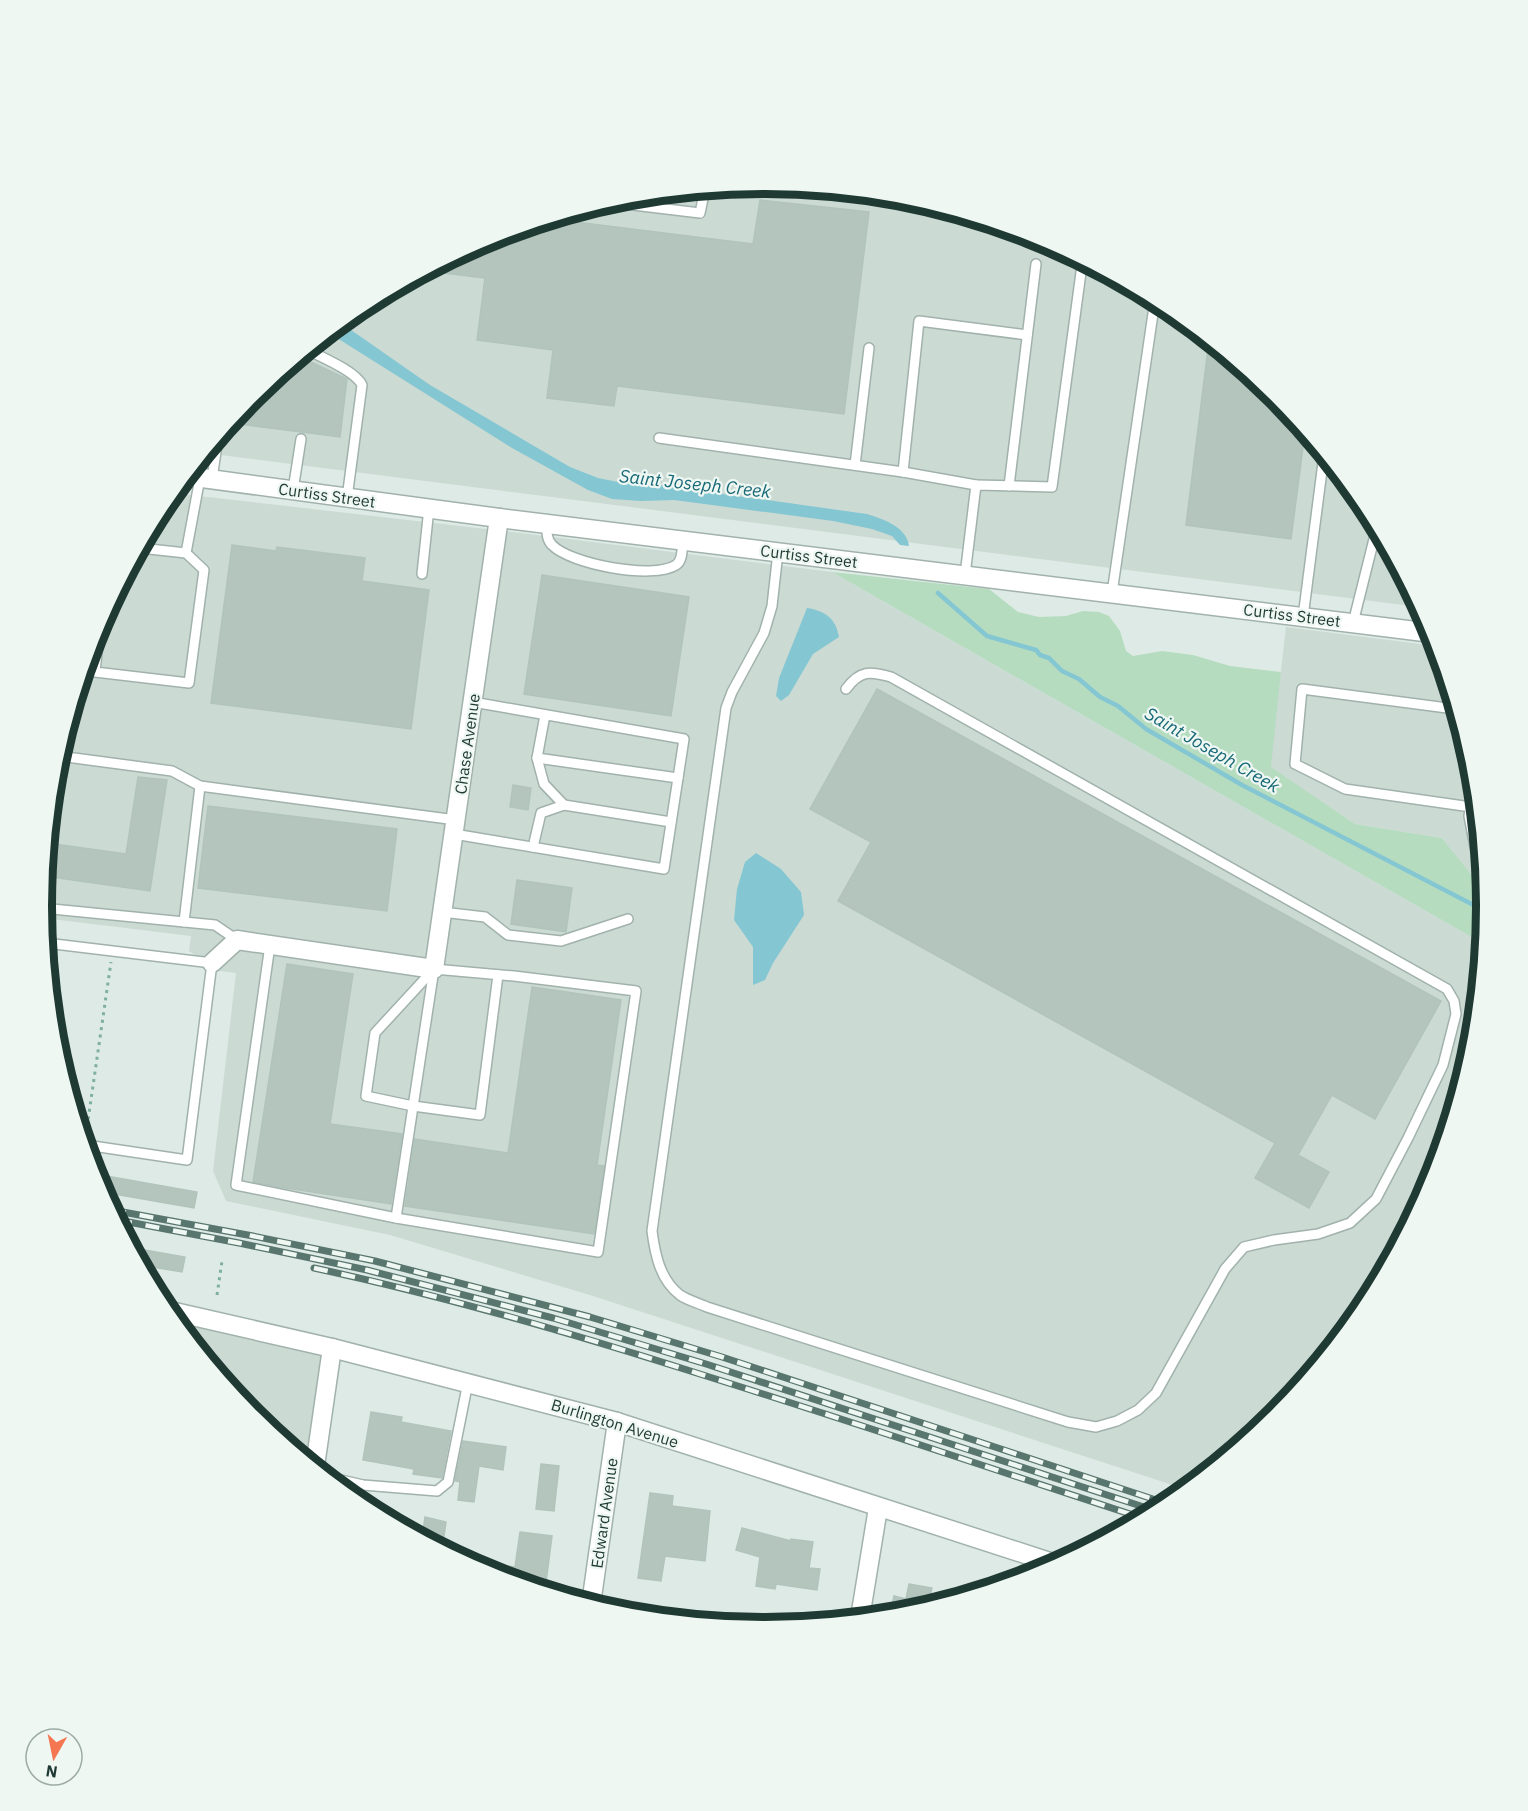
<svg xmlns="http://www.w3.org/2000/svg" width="1528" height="1811" viewBox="0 0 1528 1811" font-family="'IBM Plex Sans',sans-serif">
  <rect width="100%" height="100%" fill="#deeae5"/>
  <!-- built -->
  <g fill="#ccdad4">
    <path d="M764,184L905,197L1041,239L1165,305L1275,395L1365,505L1419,607L205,453L254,395L363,305L488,238L623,197Z"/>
    <path d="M173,493L521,533L832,572L1482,943L1472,1047L1431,1182L1364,1307L1274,1416L1185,1489L593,1296L390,1235L226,1201L213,1171L236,973L220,971L189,951L191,936L43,918L42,905L56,764L63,740H66L67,727L97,629L164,504Z"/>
    <path d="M1286,627L1436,646L1472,765L1484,890L1442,838L1355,824L1270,767Z"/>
    <path d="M178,1323L323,1356L309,1461L253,1416Z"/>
  </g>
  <!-- green -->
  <path fill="#b6dcc0" d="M832,572L989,589L1018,612L1039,617L1066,616L1083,611L1099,612L1109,616L1120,631L1126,651L1133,656L1162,651L1193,655L1230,666L1281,672L1271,767L1355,824L1442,838L1484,890L1486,906L1482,943Z"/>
  <!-- water -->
  <g fill="#84c7d2">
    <path d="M341,323L430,385L570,467L598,478L623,483L652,484L867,514C883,519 907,527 909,546L900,545L892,536L872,529L833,521L674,500L641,501L612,499L588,490L512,448L329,333Z"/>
    <path d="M807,608C826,611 836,619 839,637L813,654L789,695L781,701L776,696L779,678Z"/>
    <path d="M756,853L781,869L801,892L804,915L773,963L765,980L753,985V947L734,920L737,889L745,862Z"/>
  </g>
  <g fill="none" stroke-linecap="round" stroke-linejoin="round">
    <!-- stream -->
    <path stroke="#84c7d2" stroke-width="4.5" d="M938,593L987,636L1036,650L1040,655L1049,658L1062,671L1079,679L1100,697L1118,706L1146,729L1242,785L1485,911"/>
  </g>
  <!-- building -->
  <g fill="#b4c5be" stroke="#b1c4bc" stroke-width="1.5">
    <path d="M760,200L869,212L844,414L617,386L614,406L547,398L553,350L477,340L485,278L427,271L488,238L551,219L753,244Z"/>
    <path d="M1209,341L1275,395L1305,432L1291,539L1186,525Z"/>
    <path d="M300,357L347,379L340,437L230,423L254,395Z"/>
    <path d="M232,545L276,551L277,547L365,558L362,581L429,590L411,729L211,703Z"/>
    <path d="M542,575L689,597L671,716L524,694Z"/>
    <path d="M877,689L1441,1001L1375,1119L1332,1095L1298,1155L1329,1172L1309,1208L1255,1178L1275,1143L838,901L871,842L810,809Z"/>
    <path d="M138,777L167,780L150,891L45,876L48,843L126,854Z"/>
    <path d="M513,785L531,788L528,810L510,807Z"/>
    <path d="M208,806L397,829L387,911L198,888Z"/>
    <path d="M517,880L572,888L566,932L511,924Z"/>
    <path d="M287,964L353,974L330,1124L402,1134L391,1204L286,1188L253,1182Z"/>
    <path d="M532,987L621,1000L597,1165L604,1166L594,1234L405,1206L415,1139L508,1153Z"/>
    <path d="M95,1174L197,1192L194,1208L103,1192Z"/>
    <path d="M133,1248L185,1257L182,1272L141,1265Z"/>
    <path d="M371,1412L402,1417L401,1422L451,1431L442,1478L413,1474L414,1469L363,1460Z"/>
    <path d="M463,1441L506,1447L503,1470L479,1466L474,1502L458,1500L460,1482L455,1481Z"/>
    <path d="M541,1464L559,1466L554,1511L536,1509Z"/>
    <path d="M650,1493L673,1496L672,1506L710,1511L705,1561L665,1556L661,1581L638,1578Z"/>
    <path d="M425,1517L446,1522L443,1542L422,1538Z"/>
    <path d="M742,1528L791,1541V1539L813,1542L809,1568L820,1569L817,1590L776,1584L775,1589L756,1586L760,1557L736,1550Z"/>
    <path d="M520,1532L552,1536L545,1590L487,1572L478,1567L479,1562L515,1567Z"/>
    <path d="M909,1584L932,1588L928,1604L934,1605L905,1614L890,1615L894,1596L906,1599Z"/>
  </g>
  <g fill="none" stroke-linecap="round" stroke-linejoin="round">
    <defs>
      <g id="service">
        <path d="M608,202L700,213L705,189"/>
        <path d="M308,350C323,358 355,371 362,385L347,498"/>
        <path d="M659,438L903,472L919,321L1027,335"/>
        <path d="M855,465L869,348"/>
        <path d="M903,472L976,485"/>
        <path d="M212,479L218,438"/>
        <path d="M1009,486L1036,264"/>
        <path d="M293,490L301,439"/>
        <path d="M547,523C547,531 546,539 552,545C570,564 653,580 676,565C683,561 682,548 683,540"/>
        <path d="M778,552L772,606L764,633L732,692L726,708L652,1231C655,1254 660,1280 680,1295C687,1300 698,1303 707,1307L1068,1422L1096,1427L1117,1421L1138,1410L1156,1393L1225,1269L1244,1247L1274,1240L1318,1234L1350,1223L1376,1199L1408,1138L1443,1065L1456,1014L1454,1001L1447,989L891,677C870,671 860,670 846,689"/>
        <path d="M186,553L200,478"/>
        <path d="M422,574L429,508"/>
        <path d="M965,575L976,485L1052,487L1082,265"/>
        <path d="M1112,593L1155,300"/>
        <path d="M1303,617L1324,455"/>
        <path d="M100,623L95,672L189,683L204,570L186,553L140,548"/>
        <path d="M1353,623L1377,527"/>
        <path d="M1455,709L1302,689L1295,764L1345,789L1471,807"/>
        <path d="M545,715L537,758L678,778"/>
        <path d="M59,756L172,771L200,786L456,820"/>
        <path d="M537,758L544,784L564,805"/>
        <path d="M1474,784L1469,816L1476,852L1481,855"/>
        <path d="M454,834L664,869L684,739L473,702"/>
        <path d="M533,847L541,813L564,805L671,822"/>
        <path d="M42,908L215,925L237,940"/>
        <path d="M442,912L485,917L508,935L561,941L628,919"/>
        <path d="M184,922L200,786"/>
        <path d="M46,943L212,963L187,1160L86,1145"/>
        <path d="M270,945L236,1185L396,1218L598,1252L636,991L514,976L434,969"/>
        <path d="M434,969L375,1033L366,1096L413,1106L480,1115L498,975"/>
        <path d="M396,1218L434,969"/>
        <path d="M328,1477L363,1485L437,1491L448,1482L468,1382"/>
      </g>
      <g id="minor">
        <path d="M187,476L499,518L1432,633"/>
        <path d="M212,963L237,940L434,969L499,518"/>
        <path d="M166,1310L332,1348L617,1422L1056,1564"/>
        <path d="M315,1466L332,1348"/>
        <path d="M591,1604L617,1422"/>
        <path d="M860,1618L878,1508"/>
      </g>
    </defs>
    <!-- service casing -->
    <use href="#service" stroke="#a1b2ac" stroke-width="12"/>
    <!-- minor casing -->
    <use href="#minor" stroke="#a1b2ac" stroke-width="21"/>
    <!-- path -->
    <g stroke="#7eaf9f" stroke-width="3" stroke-dasharray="3 4.5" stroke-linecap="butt">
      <path d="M86,1134L111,962"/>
      <path d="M217,1295L222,1261"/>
    </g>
    <!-- service -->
    <use href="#service" stroke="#fff" stroke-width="9"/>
    <!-- minor -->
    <use href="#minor" stroke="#fff" stroke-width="18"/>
    <defs>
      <g id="rail">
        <path d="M112,1210L253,1236L375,1261L590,1317L722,1357L1168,1504"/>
        <path d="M118,1220L239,1243L367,1270L553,1318L706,1364L1156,1511"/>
        <path d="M314,1268C445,1296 575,1334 703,1375C850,1421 996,1470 1142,1518"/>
      </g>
    </defs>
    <!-- rail casing -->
    <use href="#rail" stroke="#59766e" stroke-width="7"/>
    <!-- rail -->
    <use href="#rail" stroke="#eff7f3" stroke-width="4.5" stroke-dasharray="14" stroke-linecap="butt"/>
  </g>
  <g text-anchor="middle" stroke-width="4.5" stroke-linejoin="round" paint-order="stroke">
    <!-- street labels -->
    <g font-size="16" fill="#1f3a33" stroke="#eff7f3">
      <text transform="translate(327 495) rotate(8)" y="6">Curtiss Street</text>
      <text transform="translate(809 556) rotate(7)" y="6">Curtiss Street</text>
      <text transform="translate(1292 615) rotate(7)" y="6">Curtiss Street</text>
      <text transform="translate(467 744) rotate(-82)" y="6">Chase Avenue</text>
      <text transform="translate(615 1423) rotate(17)" y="6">Burlington Avenue</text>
      <text transform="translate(604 1513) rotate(-82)" y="6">Edward Avenue</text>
    </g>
    <!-- water labels -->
    <g font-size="18" font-style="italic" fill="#186977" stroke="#eff7f3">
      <text transform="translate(695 484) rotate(6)" y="6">Saint Joseph Creek</text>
      <text transform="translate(1212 750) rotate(30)" y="6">Saint Joseph Creek</text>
    </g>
  </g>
  <!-- crop -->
  <path d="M0 0H1528V1811H0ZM763 194H765A711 711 0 0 1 1476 905V906A711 711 0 0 1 765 1617H763A711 711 0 0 1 52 906V905A711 711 0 0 1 763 194Z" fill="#eff7f3" fill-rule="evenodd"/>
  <path fill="none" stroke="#1f3a33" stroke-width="8" d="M763 194H765A711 711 0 0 1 1476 905V906A711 711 0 0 1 765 1617H763A711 711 0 0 1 52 906V905A711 711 0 0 1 763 194Z"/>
  <!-- north arrow -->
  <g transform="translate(54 1757) rotate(189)"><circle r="28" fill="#eff7f3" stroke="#9caba6" stroke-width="1.5"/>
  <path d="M0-4.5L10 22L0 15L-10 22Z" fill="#f57751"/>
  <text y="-9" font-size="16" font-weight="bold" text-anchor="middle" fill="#1f3a33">N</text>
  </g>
</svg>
